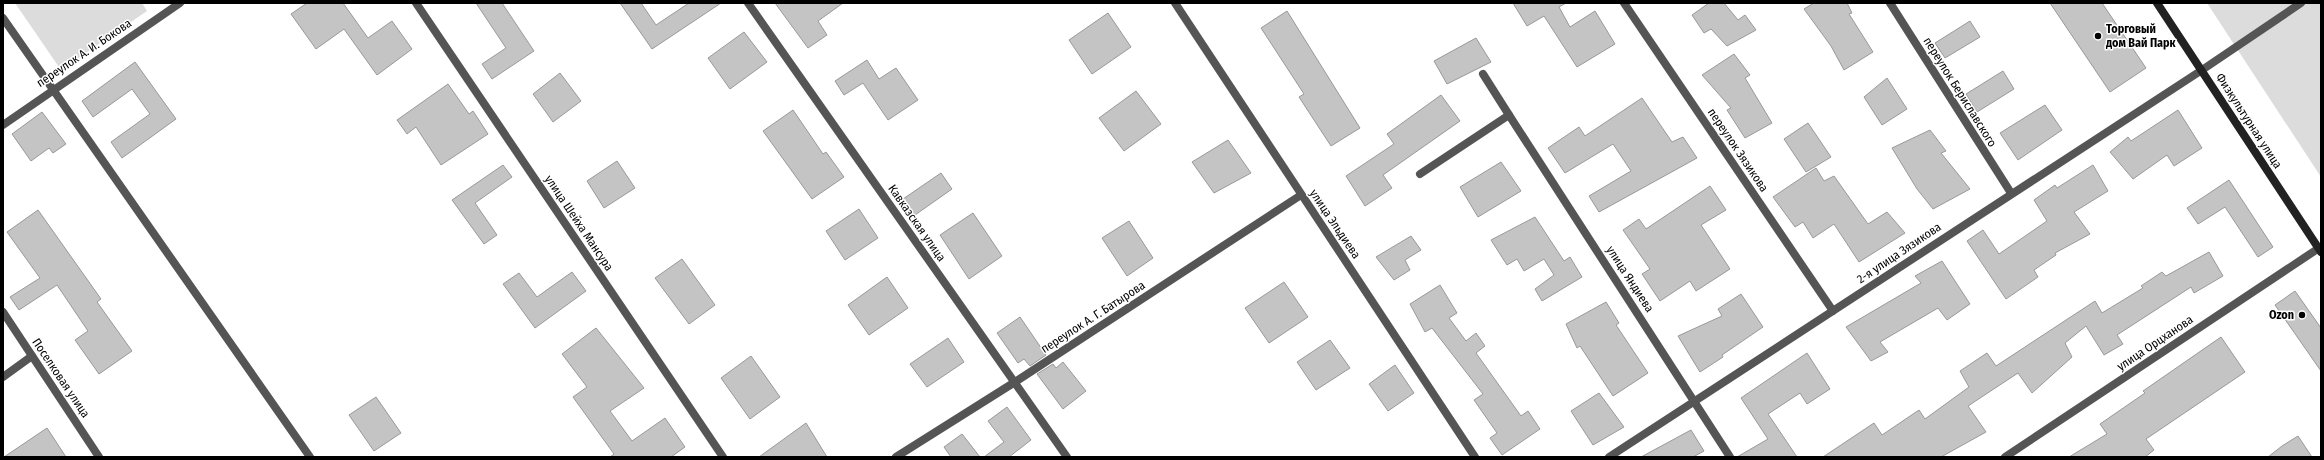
<svg xmlns="http://www.w3.org/2000/svg" width="2324" height="460" viewBox="0 0 2324 460" font-family="'Fira Sans Condensed',sans-serif">
  <rect width="100%" height="100%" fill="#fff"/>
  <!-- green -->
  <g fill="#dcdcdc">
    <path d="M15,3H142L147,11L61,70Z"/>
    <path d="M2207,3H2321V177Z"/>
  </g>
  <!-- building -->
  <g fill="#c4c4c4" stroke="#999">
    <path d="M307,3H343L368,38L392,21L412,49L377,75L344,29L316,49L291,14Z"/>
    <path d="M476,3H502L534,51L492,79L482,64L506,48Z"/>
    <path d="M620,3H641L656,25L689,3H721L652,49Z"/>
    <path d="M775,3H843L818,21L827,35L808,48Z"/>
    <path d="M1513,3H1566L1559,7L1570,27L1595,11L1615,44L1577,67L1544,16L1527,26Z"/>
    <path d="M1709,3H1724L1738,20L1745,15L1756,30L1727,46L1711,29L1704,33L1692,15Z"/>
    <path d="M1814,3H1847L1852,13L1849,14L1873,52L1844,70L1831,46L1804,9Z"/>
    <path d="M2050,3H2102L2146,68L2110,92Z"/>
    <path d="M1287,11L1360,128L1331,146L1299,97L1304,94L1261,28Z"/>
    <path d="M1108,13L1131,47L1092,74L1069,40Z"/>
    <path d="M1970,21L1980,37L1945,58L1935,43Z"/>
    <path d="M744,32L767,62L730,89L708,58Z"/>
    <path d="M1476,38L1491,62L1447,84L1434,61Z"/>
    <path d="M1734,54L1750,75L1745,78L1772,123L1745,138L1727,110L1731,108L1702,75Z"/>
    <path d="M867,60L879,79L896,68L918,100L888,120L863,83L844,95L835,81Z"/>
    <path d="M135,62L176,119L122,158L111,142L150,114L132,89L93,117L82,101Z"/>
    <path d="M2003,71L2014,89L1977,112L1966,94Z"/>
    <path d="M560,73L581,101L553,122L533,94Z"/>
    <path d="M1887,78L1907,109L1882,125L1864,97Z"/>
    <path d="M448,84L469,114L473,111L488,134L441,165L416,127L407,134L397,120Z"/>
    <path d="M1136,91L1161,124L1124,151L1099,118Z"/>
    <path d="M1441,95L1460,121L1383,175L1392,188L1365,206L1346,176L1394,144L1387,134Z"/>
    <path d="M1642,98L1672,142L1683,137L1697,158L1599,212L1589,196L1631,171L1613,144L1565,173L1548,148L1579,127L1585,136Z"/>
    <path d="M2045,105L2062,130L2018,160L2000,133Z"/>
    <path d="M793,110L823,154L826,152L844,177L812,199L763,131Z"/>
    <path d="M2178,110L2202,148L2174,166L2167,155L2133,179L2110,152L2128,137L2131,141Z"/>
    <path d="M42,112L66,144L53,153L49,148L31,161L12,134Z"/>
    <path d="M1808,123L1831,157L1806,172L1784,139Z"/>
    <path d="M1930,130L1946,151L1941,153L1970,189L1933,209L1917,189L1892,148Z"/>
    <path d="M1228,140L1251,173L1214,193L1192,162Z"/>
    <path d="M617,161L635,188L604,208L587,181Z"/>
    <path d="M1501,162L1521,191L1478,217L1460,187Z"/>
    <path d="M503,165L512,177L475,203L497,235L484,244L452,200Z"/>
    <path d="M2093,165L2108,191L2074,212L2090,234L2055,253L2056,255L2034,270L2038,277L2006,299L1967,241L1983,230L1999,254L2047,221L2034,200L2055,185L2057,188Z"/>
    <path d="M1816,168L1824,181L1834,176L1868,224L1887,212L1905,233L1859,262L1834,224L1813,238L1803,222L1795,227L1773,197Z"/>
    <path d="M941,173L952,189L915,215L903,199Z"/>
    <path d="M2229,180L2273,247L2258,257L2225,207L2198,224L2187,208Z"/>
    <path d="M1710,186L1726,210L1701,225L1730,269L1696,291L1690,281L1660,301L1642,274L1650,269L1623,230L1639,219L1646,229Z"/>
    <path d="M859,209L878,238L845,260L826,231Z"/>
    <path d="M38,210L101,299L97,302L132,351L99,374L75,340L88,331L57,285L19,310L10,297L40,278L7,232Z"/>
    <path d="M973,213L1002,256L969,279L940,235Z"/>
    <path d="M1535,217L1564,261L1570,257L1582,277L1542,301L1535,289L1554,275L1544,259L1524,271L1517,259L1507,265L1491,240Z"/>
    <path d="M1129,221L1153,258L1127,276L1102,238Z"/>
    <path d="M1411,236L1421,250L1405,260L1410,270L1394,280L1376,257Z"/>
    <path d="M2209,252L2223,276L2194,293L2191,287L2117,335L2123,344L2104,355L2086,326L2065,343L2072,357L2032,393L2018,373L1968,406L1986,432L1941,457H1823L1874,423L1882,435L1919,410L1925,419L1969,387L1960,371L1987,353L1996,366L2095,301L2102,313L2143,288L2141,286L2162,272L2166,276Z"/>
    <path d="M682,259L715,305L689,324L655,278Z"/>
    <path d="M1942,261L1970,304L1947,320L1938,308L1880,342L1888,352L1871,361L1846,327L1921,283L1915,276Z"/>
    <path d="M572,272L586,291L535,328L503,284L519,273L537,297Z"/>
    <path d="M887,277L908,308L869,335L848,305Z"/>
    <path d="M1284,282L1308,317L1269,343L1245,308Z"/>
    <path d="M1440,285L1457,313L1449,318L1466,341L1476,333L1485,346L1476,353L1521,416L1528,411L1540,429L1502,455L1490,438L1497,433L1474,400L1483,394L1432,328L1425,332L1410,304Z"/>
    <path d="M2295,291L2321,328V371L2275,305Z"/>
    <path d="M1741,294L1763,327L1722,355L1723,357L1700,372L1678,336L1722,316L1718,309Z"/>
    <path d="M1606,302L1619,323L1616,325L1648,373L1613,396L1580,346L1577,348L1566,324Z"/>
    <path d="M1020,317L1046,355L1030,366L1024,359L1018,363L997,333Z"/>
    <path d="M596,328L644,388L610,411L632,441L665,418L685,447L671,457H610L614,454L573,397L587,387L562,354Z"/>
    <path d="M2221,337L2245,372L2146,439L2154,450L2145,457H2069L2107,434L2100,424L2145,393L2143,391Z"/>
    <path d="M948,338L964,362L927,387L910,364Z"/>
    <path d="M1330,340L1350,368L1316,390L1297,362Z"/>
    <path d="M1807,353L1830,389L1807,404L1800,393L1768,414L1797,457H1737L1768,439L1741,398Z"/>
    <path d="M751,356L780,397L750,419L721,378Z"/>
    <path d="M1063,362L1086,391L1063,409L1037,374L1053,364L1056,368Z"/>
    <path d="M1395,365L1414,393L1388,411L1369,384Z"/>
    <path d="M1599,393L1624,427L1593,445L1571,411Z"/>
    <path d="M376,397L401,433L374,451L349,415Z"/>
    <path d="M1007,407L1031,440L1009,457H984L1004,442L988,421Z"/>
    <path d="M806,423L827,457H759Z"/>
    <path d="M47,428L66,457H4Z"/>
    <path d="M1691,430L1704,451L1693,457H1641Z"/>
    <path d="M962,434L980,457H951L944,447Z"/>
    <path d="M2298,436L2312,457H2268L2282,446Z"/>
  </g>
  <g fill="none" stroke-linecap="round" stroke-linejoin="round">
    <!-- lane -->
    <g stroke="#555" stroke-width="8">
      <path d="M1624,3L1833,311"/>
      <path d="M1890,3L2011,193"/>
      <path d="M2202,70L2301,3"/>
      <path d="M1483,74L1509,115"/>
      <path d="M3,125L180,3"/>
      <path d="M1420,174L1509,115L1730,457"/>
      <path d="M3,377L32,356"/>
      <path d="M896,457L1015,382L1301,195"/>
      <path d="M2005,457L2319,248"/>
    </g>
    <!-- street -->
    <g stroke="#555" stroke-width="8">
      <path d="M416,3L723,457"/>
      <path d="M748,3L1067,457"/>
      <path d="M1175,3L1475,457"/>
      <path d="M3,18L310,457"/>
      <path d="M3,312L99,457"/>
      <path d="M1609,457L2202,70"/>
    </g>
    <!-- secondary -->
    <path stroke="#222" stroke-width="8" d="M2157,3L2321,252"/>
  </g>
  <!-- markers -->
  <g fill="#000" stroke="#fff" stroke-width="1.5">
    <circle cx="2098" cy="36" r="4"/>
    <circle cx="2302" cy="315" r="4"/>
  </g>
  <g text-anchor="middle" stroke-width="3" stroke-linejoin="round" paint-order="stroke">
    <!-- poi labels -->
    <g font-size="12" font-weight="bold" fill="#000" stroke="#fff" text-anchor="start">
      <text x="2106" y="33">Торговый<tspan x="2106" dy="14">дом Вай Парк</tspan></text>
      <text x="2294" y="319" text-anchor="end">Ozon</text>
    </g>
    <!-- street labels -->
    <g font-size="12" fill="#000" stroke="#fff">
      <text transform="translate(84 53) rotate(-34)" y="4">переулок А. И. Бокова</text>
      <text transform="translate(1960 92) rotate(58)" y="4">переулок Бериславского</text>
      <text transform="translate(2249 121) rotate(57)" y="4">Физкультурная улица</text>
      <text transform="translate(1738 150) rotate(56)" y="4">переулок Зязикова</text>
      <text transform="translate(579 223) rotate(56)" y="4">улица Шейха Мансура</text>
      <text transform="translate(917 223) rotate(55)" y="4">Кавказская улица</text>
      <text transform="translate(1335 224) rotate(56)" y="4">улица Эльдиева</text>
      <text transform="translate(1899 253) rotate(-34)" y="4">2-я улица Зязикова</text>
      <text transform="translate(1630 279) rotate(57)" y="4">улица Яндиева</text>
      <text transform="translate(1093 317) rotate(-33)" y="4">переулок А. Г. Батырова</text>
      <text transform="translate(2155 343) rotate(-34)" y="4">улица Орцханова</text>
      <text transform="translate(61 378) rotate(56)" y="4">Поселковая улица</text>
    </g>
  </g>
  <!-- border -->
  <rect width="2324" height="460" fill="none" stroke="#000000" stroke-width="8"/>
</svg>
